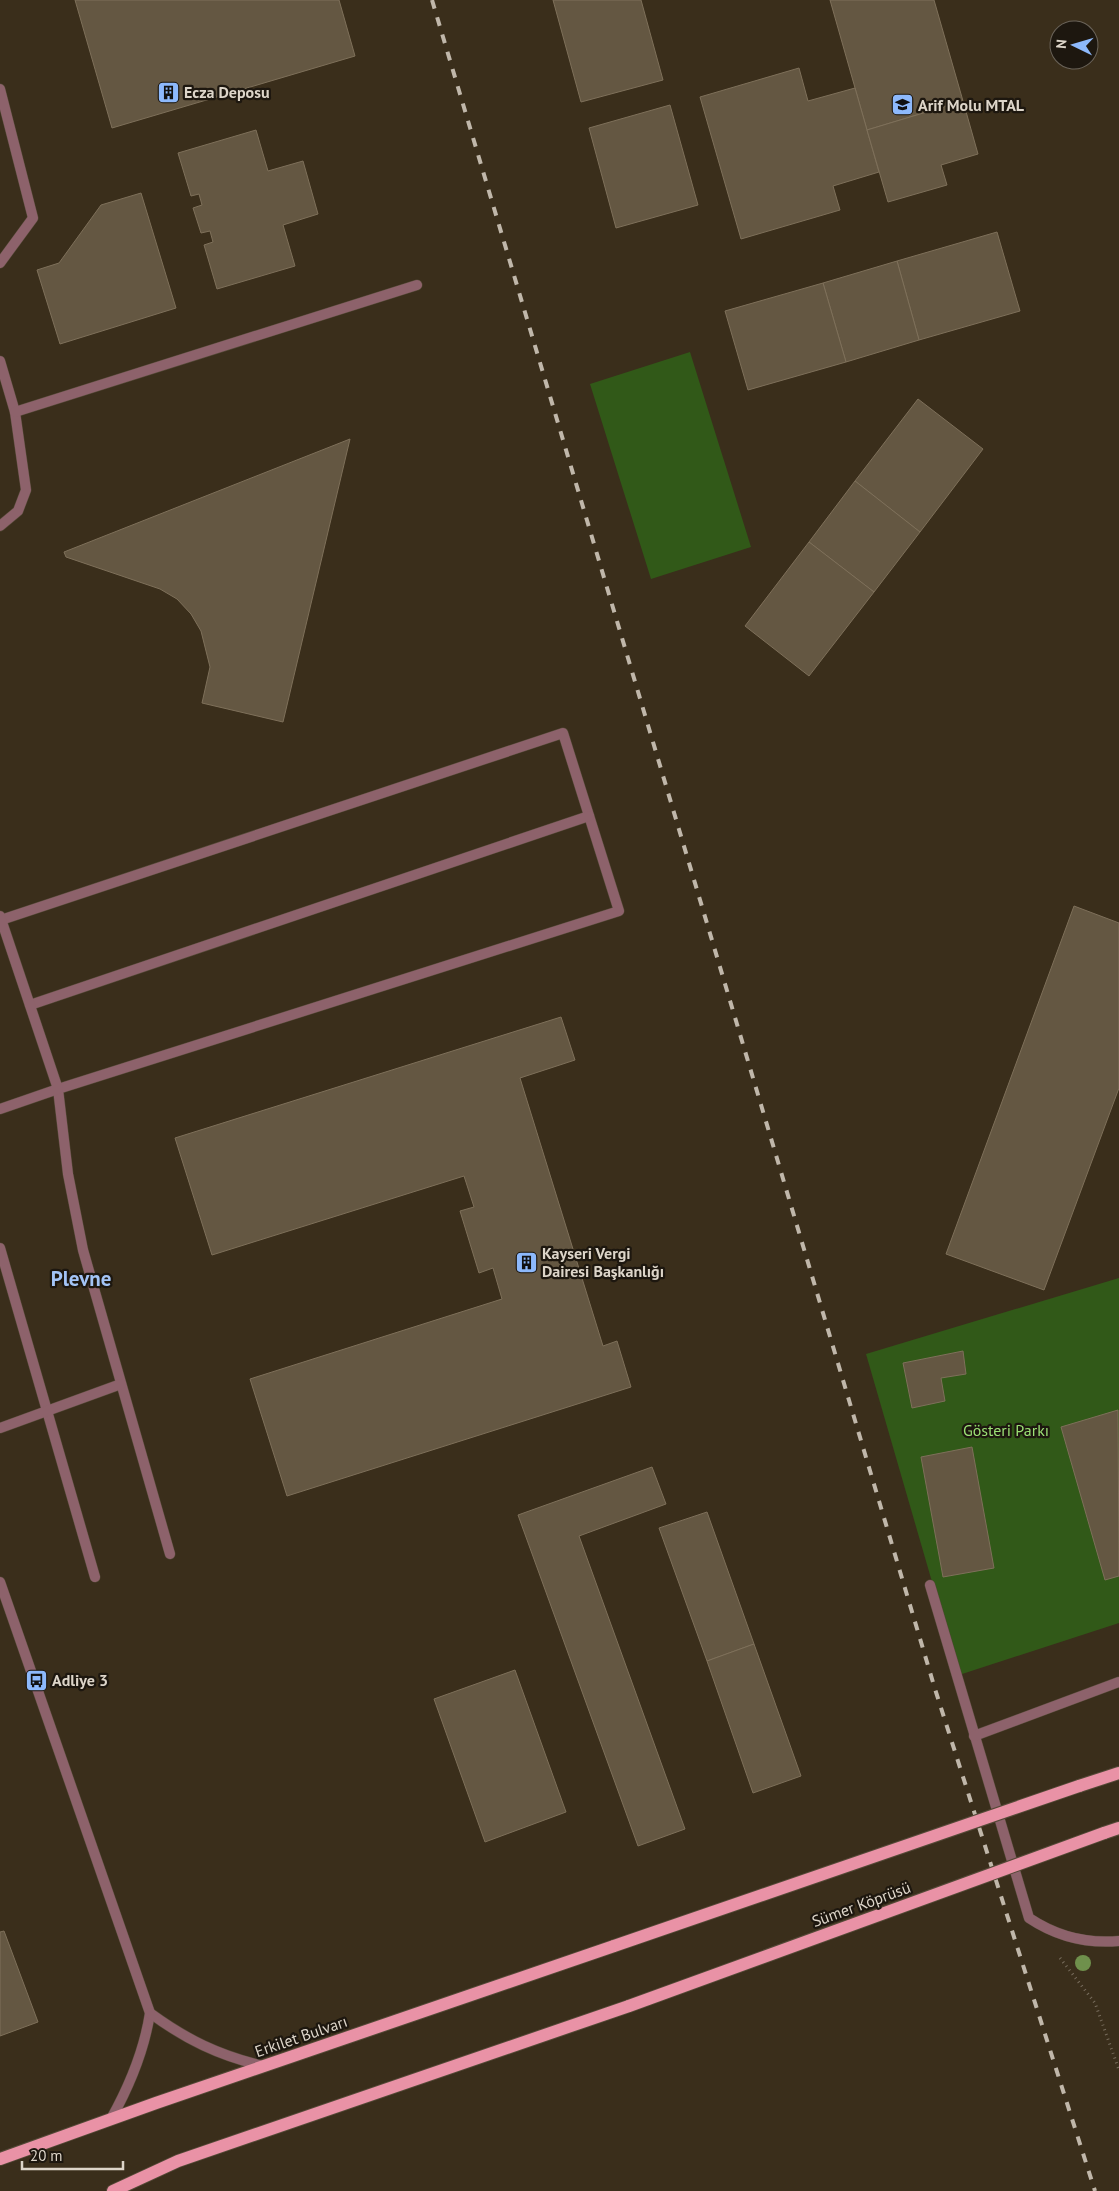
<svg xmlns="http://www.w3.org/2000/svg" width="1119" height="2191" viewBox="0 0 1119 2191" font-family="'PT Sans',sans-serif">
  <rect width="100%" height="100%" fill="#3a2e1b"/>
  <!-- green -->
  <g fill="#315918">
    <path d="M690,352L751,547L651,579L590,384Z"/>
    <path d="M1119,1278V1623L959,1675L866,1354Z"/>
  </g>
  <!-- building -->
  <g fill="#645742" stroke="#7e705a">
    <path d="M75,0H339L355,56L112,128Z"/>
    <path d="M553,0H641L663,80L581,102Z"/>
    <path d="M830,0H934L963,101L867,130Z"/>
    <path d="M799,68L808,101L855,88L879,172L833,186L840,210L741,239L700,97Z"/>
    <path d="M963,101L978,154L941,165L947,185L888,202L867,130Z"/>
    <path d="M670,105L698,205L616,228L589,128Z"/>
    <path d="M256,130L268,171L303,161L318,214L283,225L295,266L217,289L204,245L213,242L210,231L201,233L193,208L202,205L199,194L191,196L178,153Z"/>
    <path d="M141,193L176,308L60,344L37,270L59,263L101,205Z"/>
    <path d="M997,232L1020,311L919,340L897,261Z"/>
    <path d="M897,261L919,340L846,362L823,283Z"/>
    <path d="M823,283L846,362L748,390L725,311Z"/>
    <path d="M918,399L983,449L920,532L855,481Z"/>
    <path d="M350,439L283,722L202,703L210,667L201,631L191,614L177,599L160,589L66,557L64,552Z"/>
    <path d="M855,481L920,532L874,592L809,542Z"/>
    <path d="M809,542L874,592L809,676L745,626Z"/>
    <path d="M1074,906L1119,923V1088L1044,1290L946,1254Z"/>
    <path d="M561,1017L575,1060L520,1078L603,1346L617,1341L631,1387L287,1496L250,1379L502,1299L493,1268L479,1273L460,1211L474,1207L464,1176L212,1255L175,1138Z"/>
    <path d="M963,1351L966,1374L941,1378L945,1401L912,1408L903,1363Z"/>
    <path d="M1118,1410L1119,1576L1105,1580L1061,1427Z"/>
    <path d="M972,1447L994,1568L943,1577L921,1457Z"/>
    <path d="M652,1467L666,1504L579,1536L685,1829L638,1846L518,1515Z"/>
    <path d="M707,1512L754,1644L707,1661L659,1528Z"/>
    <path d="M754,1644L801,1776L753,1793L707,1661Z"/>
    <path d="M515,1670L566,1812L485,1842L434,1699Z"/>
    <path d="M4,1931L38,2022L0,2036V1932Z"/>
  </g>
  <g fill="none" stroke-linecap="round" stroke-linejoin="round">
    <defs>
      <g id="lane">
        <path d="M1,920L563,733L619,911L58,1089L68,1174L83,1250L170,1554"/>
        <path d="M30,1005L589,816"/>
        <path d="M0,1248L95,1577"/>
        <path d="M0,1428L121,1384"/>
      </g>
      <g id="street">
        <path d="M0,89L33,218L0,263"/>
        <path d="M0,361L15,412L26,490L18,511L0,526"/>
        <path d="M15,412L417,285"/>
        <path d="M0,916L58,1089L0,1109"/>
        <path d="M0,1582L150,2013C144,2052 130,2085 111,2119"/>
        <path d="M930,1585L1029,1918C1056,1936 1086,1944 1119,1941"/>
        <path d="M974,1736L1119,1682"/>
        <path d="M150,2013C187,2040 218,2055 263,2066"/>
      </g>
      <g id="primary">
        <path d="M1079,1786L1119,1773"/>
        <path d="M1104,1833L1119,1828"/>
        <path d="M0,2159L156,2103L614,1946"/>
        <path d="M113,2191L178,2161L629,2006"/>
      </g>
    </defs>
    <!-- lane casing -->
    <use href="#lane" stroke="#544937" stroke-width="11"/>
    <!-- street casing -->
    <use href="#street" stroke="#544937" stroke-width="11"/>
    <!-- primary casing -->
    <use href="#primary" stroke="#544937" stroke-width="14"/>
    <!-- path -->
    <path stroke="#776c5c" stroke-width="3" stroke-dasharray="1 4" stroke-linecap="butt" d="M1060,1958L1095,2003L1119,2070"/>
    <!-- lane -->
    <use href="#lane" stroke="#8d626b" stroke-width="10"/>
    <!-- street -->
    <use href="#street" stroke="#8d626b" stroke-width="10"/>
    <!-- primary -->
    <use href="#primary" stroke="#e992a6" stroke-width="12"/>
    <!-- rail -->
    <path stroke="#c0b7aa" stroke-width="4" stroke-dasharray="9 9" stroke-linecap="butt" d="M432,0L935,1689L1095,2191"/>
    <defs>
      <g id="primary-bridge">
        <path d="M614,1946L1079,1786"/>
        <path d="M629,2006L1104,1833"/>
      </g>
    </defs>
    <!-- primary-bridge casing -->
    <use href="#primary-bridge" stroke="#544937" stroke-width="14" stroke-linecap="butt"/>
    <!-- primary-bridge -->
    <use href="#primary-bridge" stroke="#e992a6" stroke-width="12"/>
  </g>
  <!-- trees -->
  <circle fill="#6f904c" cx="1083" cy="1963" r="8"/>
  <!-- icons -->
  <defs>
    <symbol id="building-square" viewBox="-11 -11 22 22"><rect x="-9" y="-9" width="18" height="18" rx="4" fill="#8db9fc" stroke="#1d170f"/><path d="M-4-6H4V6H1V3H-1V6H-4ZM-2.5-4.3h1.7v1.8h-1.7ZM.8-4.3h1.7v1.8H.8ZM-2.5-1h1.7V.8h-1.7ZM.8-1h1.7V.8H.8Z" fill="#111"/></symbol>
    <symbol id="school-square" viewBox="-11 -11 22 22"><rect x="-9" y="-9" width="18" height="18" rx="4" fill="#8db9fc" stroke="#1d170f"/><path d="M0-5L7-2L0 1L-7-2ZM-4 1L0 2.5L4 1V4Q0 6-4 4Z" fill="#111"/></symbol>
    <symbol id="bus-square" viewBox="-11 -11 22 22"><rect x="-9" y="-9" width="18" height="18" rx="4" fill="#8db9fc" stroke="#1d170f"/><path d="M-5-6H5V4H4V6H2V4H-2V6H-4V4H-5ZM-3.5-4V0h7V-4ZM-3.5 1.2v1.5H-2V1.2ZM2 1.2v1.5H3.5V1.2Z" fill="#111"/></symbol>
  </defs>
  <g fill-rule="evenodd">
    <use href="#building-square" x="156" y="80" width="25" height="25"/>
    <use href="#school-square" x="890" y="92" width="25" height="25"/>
    <use href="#building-square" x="514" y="1250" width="25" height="25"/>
    <use href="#bus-square" x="24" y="1668" width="25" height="25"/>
  </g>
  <g text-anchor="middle" stroke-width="4.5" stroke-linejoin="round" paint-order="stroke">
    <!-- poi labels -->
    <g font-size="16" font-weight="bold" fill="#ddd5c9" stroke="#1d170f" text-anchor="start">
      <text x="184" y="98">Ecza Deposu</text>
      <text x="918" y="111">Arif Molu MTAL</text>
      <text x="542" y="1259">Kayseri Vergi<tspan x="542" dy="18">Dairesi Başkanlığı</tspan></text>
      <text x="52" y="1686">Adliye 3</text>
    </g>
    <!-- park labels -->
    <g font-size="16" fill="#9be075" stroke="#1d170f">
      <text x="1006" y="1436">Gösteri Parkı</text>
    </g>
    <!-- street labels -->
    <g font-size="16" fill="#ddd5c9" stroke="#1d170f">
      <text transform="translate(861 1904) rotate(-20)" y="6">Sümer Köprüsü</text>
      <text transform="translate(301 2036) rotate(-19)" y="6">Erkilet Bulvarı</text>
    </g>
    <!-- district labels -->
    <g font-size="21" font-weight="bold" fill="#a3c4f6" stroke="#1d170f">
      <text x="81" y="1286">Plevne</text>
    </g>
  </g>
  <!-- north arrow -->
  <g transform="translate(1074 45) rotate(275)"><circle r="24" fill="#1d170f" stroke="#6a6359"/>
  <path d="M0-4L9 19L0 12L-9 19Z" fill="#8db9fc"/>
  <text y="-8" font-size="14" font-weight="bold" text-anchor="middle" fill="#ddd5c9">N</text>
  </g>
  <!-- scale -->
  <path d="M22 2161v8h101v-8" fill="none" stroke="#ddd5c9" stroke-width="2.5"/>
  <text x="30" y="2161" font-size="15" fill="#ddd5c9" stroke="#1d170f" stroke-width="4" paint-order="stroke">20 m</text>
</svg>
